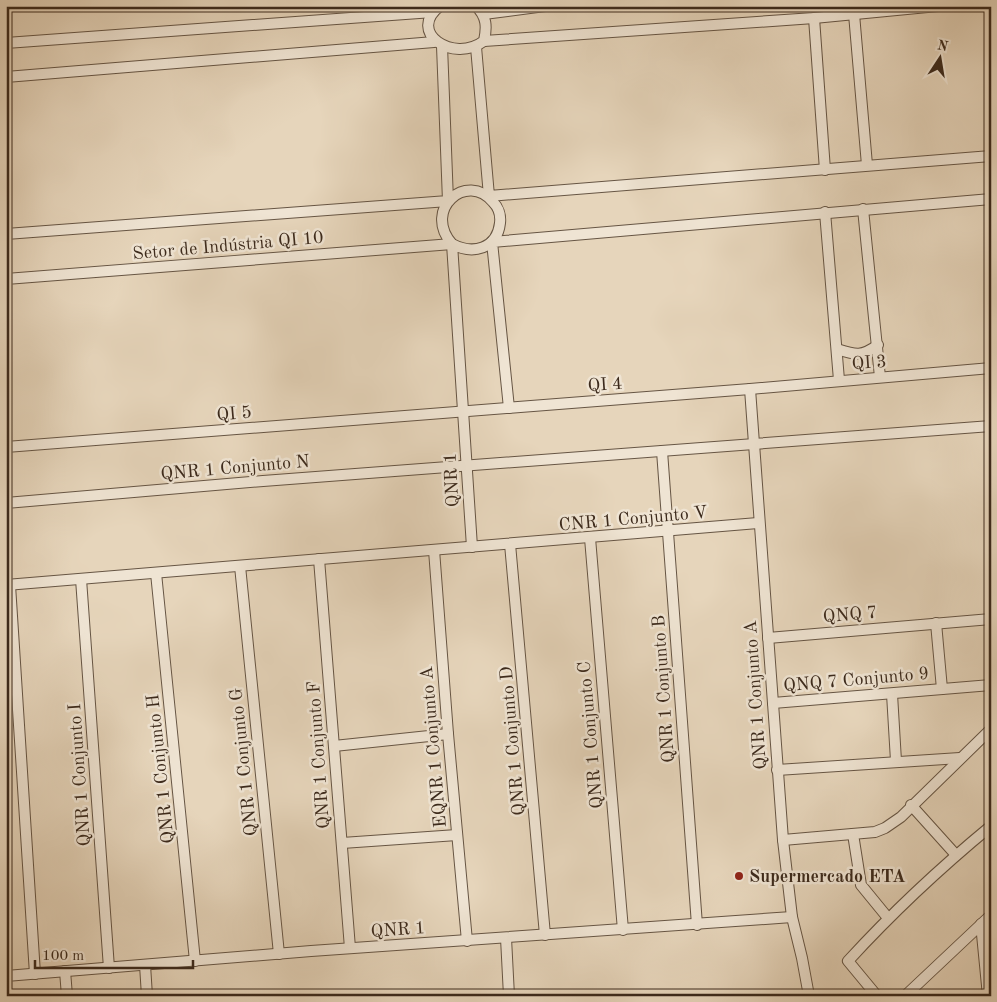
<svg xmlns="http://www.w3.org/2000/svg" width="997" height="1002" viewBox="0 0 997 1002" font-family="'Old Standard TT',serif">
  <rect width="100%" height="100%" fill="#e6d5bb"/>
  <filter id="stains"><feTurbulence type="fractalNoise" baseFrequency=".004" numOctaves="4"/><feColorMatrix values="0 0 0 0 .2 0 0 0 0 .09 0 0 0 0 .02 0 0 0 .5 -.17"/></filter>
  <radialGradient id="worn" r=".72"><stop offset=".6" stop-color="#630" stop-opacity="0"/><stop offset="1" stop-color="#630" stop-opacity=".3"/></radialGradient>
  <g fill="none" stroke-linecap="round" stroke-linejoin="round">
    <defs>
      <g id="minor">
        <path d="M440,6C406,32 453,64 484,41C487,27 487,17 476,6"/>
        <path d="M484,14L545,6"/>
        <path d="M854,14L867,165"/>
        <path d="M814,18L825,170"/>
        <path d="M484,41L814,18L938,6"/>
        <path d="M6,43L433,12"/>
        <path d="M476,47L489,196L991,156"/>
        <path d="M6,77L434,42"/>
        <path d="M863,209L880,377"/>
        <path d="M825,212L839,380"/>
        <path d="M6,234L448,201L442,46"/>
        <path d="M452,244C473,255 497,249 500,223C501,215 498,207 493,202C467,171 422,209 452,244L472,547"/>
        <path d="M6,279L452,244"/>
        <path d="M837,349C856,355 861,357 878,345"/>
        <path d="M750,389L783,840L792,917L802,958L809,996"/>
        <path d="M509,408L492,242L991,199"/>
        <path d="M6,447L750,389L991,368"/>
        <path d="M662,451L697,925"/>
        <path d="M6,503L263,481L991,426"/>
        <path d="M590,538L623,930"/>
        <path d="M510,544L545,935"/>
        <path d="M434,550L448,734L467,941"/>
        <path d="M319,559L350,948"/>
        <path d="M240,566L279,954"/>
        <path d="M156,573L195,961"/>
        <path d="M81,579L109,968"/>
        <path d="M6,585L758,523"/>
        <path d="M10,585L35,974"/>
        <path d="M936,623L942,689"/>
        <path d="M768,638L991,619"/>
        <path d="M892,694L896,761"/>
        <path d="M773,703L991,685"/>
        <path d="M334,746L448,734"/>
        <path d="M777,770L960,758"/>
        <path d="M911,805L956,855"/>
        <path d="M853,834L861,885L888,918"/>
        <path d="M783,840L875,832L885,828L901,817L991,729"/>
        <path d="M342,843L457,835"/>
        <path d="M981,924L988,996"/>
        <path d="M506,938L509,996"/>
        <path d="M145,965L147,996"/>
        <path d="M65,971L67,996"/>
        <path d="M6,976L311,951L792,917"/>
        <path d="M877,996L848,961C892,913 940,868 991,826"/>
        <path d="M905,996L991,915"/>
      </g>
    </defs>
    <!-- minor casing -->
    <use href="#minor" stroke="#654" stroke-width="12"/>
    <!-- minor -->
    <use href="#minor" stroke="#efe4d3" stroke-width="10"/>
  </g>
  <!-- markers -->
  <circle fill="#8f2418" stroke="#efe4d3" stroke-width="2" cx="739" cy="876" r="5"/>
  <g text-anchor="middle" stroke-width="5" stroke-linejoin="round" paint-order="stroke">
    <!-- street labels -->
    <g font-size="18" fill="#3c2a1c" stroke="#efe4d3">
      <text transform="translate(228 245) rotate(-5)" y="6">Setor de Indústria QI 10</text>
      <text transform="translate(869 362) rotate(-4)" y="6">QI 3</text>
      <text transform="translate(605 384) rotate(-4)" y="6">QI 4</text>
      <text transform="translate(234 413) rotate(-5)" y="6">QI 5</text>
      <text transform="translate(235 467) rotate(-5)" y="6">QNR 1 Conjunto N</text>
      <text transform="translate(451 480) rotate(-93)" y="6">QNR 1</text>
      <text transform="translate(633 518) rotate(-5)" y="6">CNR 1 Conjunto V</text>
      <text transform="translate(850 614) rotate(-5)" y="6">QNQ 7</text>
      <text transform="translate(856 679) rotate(-5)" y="6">QNQ 7 Conjunto 9</text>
      <text transform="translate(663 689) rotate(-94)" y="6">QNR 1 Conjunto B</text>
      <text transform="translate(755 695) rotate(-94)" y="6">QNR 1 Conjunto A</text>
      <text transform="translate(590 735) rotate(-95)" y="6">QNR 1 Conjunto C</text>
      <text transform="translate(512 741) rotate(-95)" y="6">QNR 1 Conjunto D</text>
      <text transform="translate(433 747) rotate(-95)" y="6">EQNR 1 Conjunto A</text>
      <text transform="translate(318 755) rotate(-94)" y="6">QNR 1 Conjunto F</text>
      <text transform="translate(243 762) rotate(-96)" y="6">QNR 1 Conjunto G</text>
      <text transform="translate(160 769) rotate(-96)" y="6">QNR 1 Conjunto H</text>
      <text transform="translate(79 775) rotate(-94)" y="6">QNR 1 Conjunto I</text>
      <text transform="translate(398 929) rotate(-4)" y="6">QNR 1</text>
    </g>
    <!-- poi labels -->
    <g font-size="18" font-weight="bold" fill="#3c2a1c" stroke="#efe4d3" text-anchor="start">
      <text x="749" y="882">Supermercado ETA</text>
    </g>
  </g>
  <!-- margin -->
  <rect width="997" height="1002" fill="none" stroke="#e6d5bb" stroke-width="25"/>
  <rect x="8" y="8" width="982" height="987" fill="none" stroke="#3c2a1c" stroke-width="2.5"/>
  <rect x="12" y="12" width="972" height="977" fill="none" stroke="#3c2a1c"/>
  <!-- north arrow -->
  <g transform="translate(940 58) rotate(12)" stroke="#efe4d3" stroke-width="4" paint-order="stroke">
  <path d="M0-4L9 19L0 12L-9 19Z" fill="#3c2a1c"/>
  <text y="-8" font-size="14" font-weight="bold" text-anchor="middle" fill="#3c2a1c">N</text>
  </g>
  <!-- scale -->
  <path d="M35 960v8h158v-8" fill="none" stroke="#3c2a1c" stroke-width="2.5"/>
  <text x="42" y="960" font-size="15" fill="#3c2a1c" stroke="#efe4d3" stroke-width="4" paint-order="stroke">100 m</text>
  <rect width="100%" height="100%" filter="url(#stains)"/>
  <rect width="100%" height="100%" fill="url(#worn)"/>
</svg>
